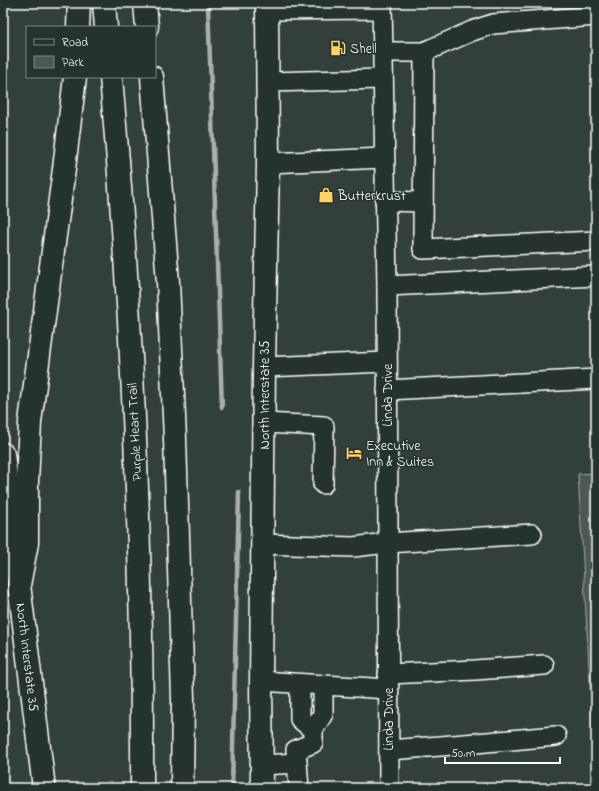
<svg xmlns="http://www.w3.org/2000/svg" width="599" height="791" viewBox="0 0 599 791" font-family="'Indie Flower',sans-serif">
  <rect width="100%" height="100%" fill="#333f3a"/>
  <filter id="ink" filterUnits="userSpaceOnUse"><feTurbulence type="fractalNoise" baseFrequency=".025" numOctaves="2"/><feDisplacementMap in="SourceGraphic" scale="8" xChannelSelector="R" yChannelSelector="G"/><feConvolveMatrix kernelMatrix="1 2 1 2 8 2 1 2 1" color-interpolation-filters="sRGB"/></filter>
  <g filter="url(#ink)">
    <!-- green -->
    <path fill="#4d5853" stroke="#a6aca9" d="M596,473V788L578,474Z"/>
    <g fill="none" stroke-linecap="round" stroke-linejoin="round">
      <!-- stream -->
      <g stroke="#abb0ae" stroke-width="4.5">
        <path d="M208,3L222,407"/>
        <path d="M232,788L239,492"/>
      </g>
      <defs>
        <g id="minor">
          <path d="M382,3L387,286L389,788"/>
          <path d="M267,10L382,9"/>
          <path d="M383,52H424L472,31L493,24L596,16"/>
          <path d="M424,52L423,249L596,241"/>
          <path d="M269,82L383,79"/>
          <path d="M268,163L384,158"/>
          <path d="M385,201L423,202"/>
          <path d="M387,286L596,276"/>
          <path d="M264,367L387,362"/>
          <path d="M387,390L596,379"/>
          <path d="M264,423L324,426L323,484"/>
          <path d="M262,544L353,547L387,543L532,534"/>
          <path d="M388,674L475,670L544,665"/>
          <path d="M261,681L388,689"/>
          <path d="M313,730L323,714V685"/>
          <path d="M389,750L453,745L556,736"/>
          <path d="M262,765L297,763"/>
          <path d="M299,788L296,750L313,743V730L300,719V684"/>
        </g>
        <g id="major">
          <path d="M3,454L44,788"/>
          <path d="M262,788L261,681L264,367L268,163L267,3"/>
        </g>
        <g id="highway">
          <path d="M104,3L106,27"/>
          <path d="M145,3L147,27"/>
          <path d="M78,27L79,3"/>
          <path d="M111,77C132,313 143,551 142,788"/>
          <path d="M152,77L168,282L175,439L183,699L182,788"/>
          <path d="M19,585L27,543V482L30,422L64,169L75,77"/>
        </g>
      </defs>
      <!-- minor casing -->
      <use href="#minor" stroke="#fff" stroke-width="22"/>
      <!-- major casing -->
      <use href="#major" stroke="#fff" stroke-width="25"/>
      <!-- highway casing -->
      <use href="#highway" stroke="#fff" stroke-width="25"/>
      <!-- minor -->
      <use href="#minor" stroke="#26332d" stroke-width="19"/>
      <!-- major -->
      <use href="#major" stroke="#26332d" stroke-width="22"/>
      <!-- highway -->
      <use href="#highway" stroke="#26332d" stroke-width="22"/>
    </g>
  </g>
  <!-- icons -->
  <defs>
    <symbol id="fuel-bare" viewBox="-9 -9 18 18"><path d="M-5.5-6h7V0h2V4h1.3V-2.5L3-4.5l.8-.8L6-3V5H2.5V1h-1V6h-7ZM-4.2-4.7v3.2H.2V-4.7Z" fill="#ffd166" stroke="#26332d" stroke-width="2.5" paint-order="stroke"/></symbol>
    <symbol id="shop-bare" viewBox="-9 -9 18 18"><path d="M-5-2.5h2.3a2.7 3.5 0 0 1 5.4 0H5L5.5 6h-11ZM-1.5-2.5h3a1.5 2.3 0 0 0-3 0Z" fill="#ffd166" stroke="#26332d" stroke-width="2.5" paint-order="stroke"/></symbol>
    <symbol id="hotel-bare" viewBox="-9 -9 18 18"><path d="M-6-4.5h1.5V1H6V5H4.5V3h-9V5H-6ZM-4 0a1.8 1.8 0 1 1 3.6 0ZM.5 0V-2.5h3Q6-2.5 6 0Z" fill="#ffd166" stroke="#26332d" stroke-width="2.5" paint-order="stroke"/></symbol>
  </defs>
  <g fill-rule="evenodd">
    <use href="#fuel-bare" x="327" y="37" width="22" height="22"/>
    <use href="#shop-bare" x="315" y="184" width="22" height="22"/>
    <use href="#hotel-bare" x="343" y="442" width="22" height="22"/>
  </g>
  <g text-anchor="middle" stroke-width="3" stroke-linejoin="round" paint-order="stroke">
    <!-- poi labels -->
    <g font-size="14" fill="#fff" stroke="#26332d" text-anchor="start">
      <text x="350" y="53">Shell</text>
      <text x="338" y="200">Butterkrust</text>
      <text x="366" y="450">Executive<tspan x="366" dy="16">Inn &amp; Suites</tspan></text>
    </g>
    <!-- street labels -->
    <g font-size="14" fill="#fff" stroke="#26332d">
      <text transform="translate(264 395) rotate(-90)" y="5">North Interstate 35</text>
      <text transform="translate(387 395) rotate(-90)" y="5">Linda Drive</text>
      <text transform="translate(134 432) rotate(-93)" y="5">Purple Heart Trail</text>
      <text transform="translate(28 657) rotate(83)" y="5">North Interstate 35</text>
      <text transform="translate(388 719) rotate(-90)" y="5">Linda Drive</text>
    </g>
  </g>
  <!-- margin -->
  <rect width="599" height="791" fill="none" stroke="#26332d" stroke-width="16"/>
  <rect x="8" y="8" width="583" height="775" fill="none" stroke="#fff" stroke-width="1.5" filter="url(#ink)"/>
  <!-- legend -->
  <rect x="26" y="26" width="130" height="52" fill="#26332d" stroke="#7d8581"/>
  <rect x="34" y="39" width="20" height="6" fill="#26332d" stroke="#7d8581"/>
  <text x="62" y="46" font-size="12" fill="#ffffff">Road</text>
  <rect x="34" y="56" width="20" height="12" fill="#4d5853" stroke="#7d8581"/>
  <text x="62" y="66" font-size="12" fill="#ffffff">Park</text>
  <!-- scale -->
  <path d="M445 757v6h115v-6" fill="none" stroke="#ffffff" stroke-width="2"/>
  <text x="451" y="757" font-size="12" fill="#ffffff" stroke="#26332d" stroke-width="3" paint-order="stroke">50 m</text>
</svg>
